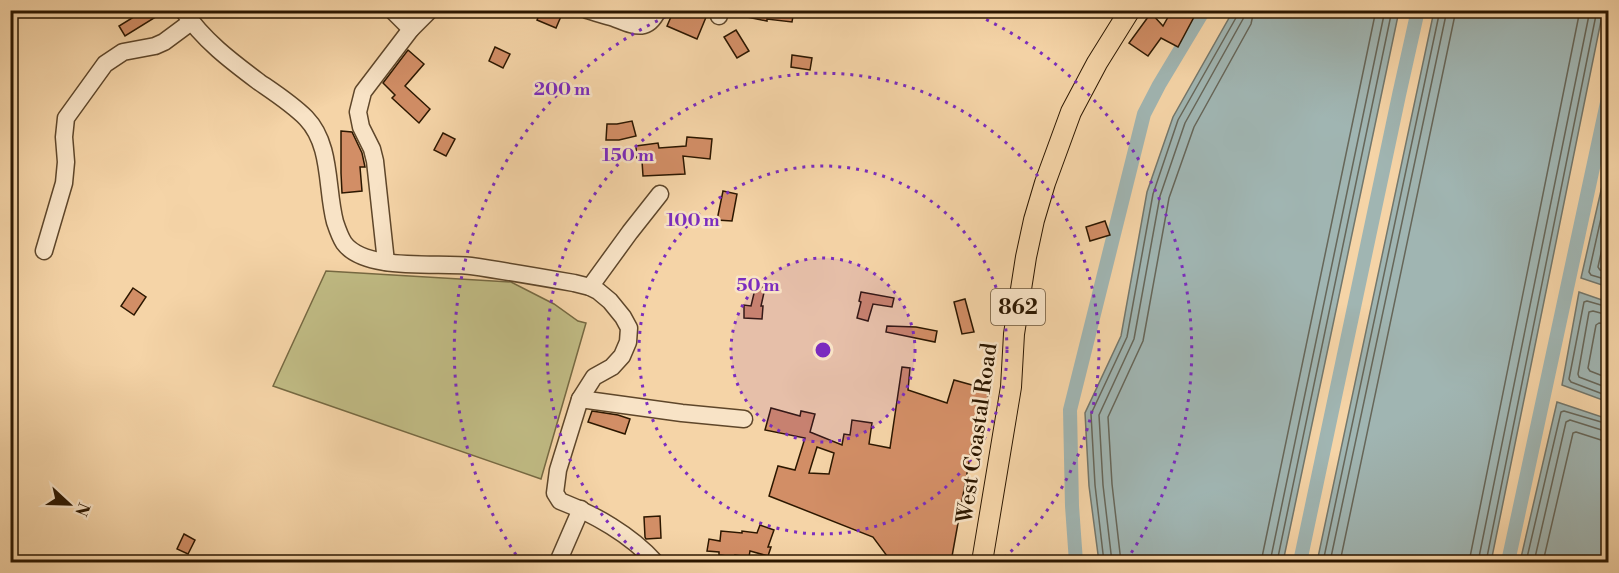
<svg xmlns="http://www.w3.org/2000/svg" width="1619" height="573" viewBox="0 0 1619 573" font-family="'Libre Bodoni',serif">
  <rect width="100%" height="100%" fill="#f5d4a7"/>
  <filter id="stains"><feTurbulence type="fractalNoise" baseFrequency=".00333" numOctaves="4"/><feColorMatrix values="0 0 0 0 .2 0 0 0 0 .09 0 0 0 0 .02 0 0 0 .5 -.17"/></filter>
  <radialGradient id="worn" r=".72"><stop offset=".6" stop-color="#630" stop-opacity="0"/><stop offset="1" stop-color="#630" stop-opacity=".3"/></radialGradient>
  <!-- green -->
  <path fill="#c0bb84" stroke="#766942" stroke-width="1.5" d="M326,271L511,282L554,304L578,321L586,323L541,479L273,386Z"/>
  <!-- water -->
  <g fill="#a0b5b2" stroke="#72766b" stroke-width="1.5">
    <path d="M1233,11H1399L1283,562H1099L1089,486L1085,413L1121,336L1147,192L1173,117Z"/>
    <path d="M1434,11H1603L1491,562H1317Z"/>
    <path d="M1608,160V287L1581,278Z"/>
    <path d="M1579,292L1608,302V402L1562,385Z"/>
    <path d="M1557,402L1608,419V562H1520Z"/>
  </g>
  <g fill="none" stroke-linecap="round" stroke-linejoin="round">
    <!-- shore -->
    <g stroke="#666659" stroke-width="1.5">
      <path d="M1608,187L1589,272L1591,275L1608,280"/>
      <path d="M1608,221L1598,267L1600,270L1608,272"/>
      <path d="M1608,307L1587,301L1584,302L1569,379L1571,382L1608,396"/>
      <path d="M1608,315L1593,311L1589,312L1578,374L1579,377L1608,388"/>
      <path d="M1608,324L1599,323L1596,325L1588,368L1590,371L1608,378"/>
      <path d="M1104,562L1095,485L1091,414L1127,337L1153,194L1178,120L1237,16L1238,10"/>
      <path d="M1112,562L1103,485L1099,415L1134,339L1160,196L1185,123L1243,19L1245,10"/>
      <path d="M1121,562L1112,484L1108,417L1143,341L1169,198L1194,127L1251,24L1254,10"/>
      <path d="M1261,562L1376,10"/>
      <path d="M1270,562L1385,10"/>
      <path d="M1277,562L1392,10"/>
      <path d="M1323,562L1440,10"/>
      <path d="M1330,562L1447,10"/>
      <path d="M1340,562L1456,10"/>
      <path d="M1469,562L1580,10"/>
      <path d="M1478,562L1590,10"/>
      <path d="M1486,562L1597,10"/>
      <path d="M1526,562L1561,412L1564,411L1608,424"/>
      <path d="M1534,562L1566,422L1570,420L1608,432"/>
      <path d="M1543,562L1573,433L1576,432L1601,440L1608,441"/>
    </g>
    <!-- canal -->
    <g stroke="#a0b5b2" stroke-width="14">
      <path d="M1076,562L1072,506L1070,410L1144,114L1159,85L1204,10"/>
      <path d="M1300,562L1399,95L1418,10"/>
      <path d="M1508,562L1608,98"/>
    </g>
  </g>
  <!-- building -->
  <g fill="#d28e66" stroke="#2c1700" stroke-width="1.5" fill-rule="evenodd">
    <path d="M145,10H167L125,36L119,26Z"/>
    <path d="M541,10H555L562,14L556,28L537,20Z"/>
    <path d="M674,10H709L697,39L667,26Z"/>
    <path d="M737,10H794L792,22L767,19V21L747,17L736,15Z"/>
    <path d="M1172,10H1184L1194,17L1178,47L1161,38L1148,56L1129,43L1151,13L1163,26Z"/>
    <path d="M736,30L749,51L737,58L724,37Z"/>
    <path d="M495,47L510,54L503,68L489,61Z"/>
    <path d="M408,50L424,64L405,86L430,109L419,123L392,98L395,95L383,83Z"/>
    <path d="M792,55L812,58L810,70L791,67Z"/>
    <path d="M632,121L636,136L619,140H606L607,124H617Z"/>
    <path d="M341,131L352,132L362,153L365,167H360L362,191L342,193L341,173Z"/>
    <path d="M443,133L455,139L446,156L434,150Z"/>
    <path d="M687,137L712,139L710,159L683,156L685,174L643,176L642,161L637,162L636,146L658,143L659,148L686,146Z"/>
    <path d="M723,191L737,194L732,221L717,220Z"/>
    <path d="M1105,221L1110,235L1090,241L1086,227Z"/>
    <path d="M756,285L765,288L761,306H763L762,319L744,318V305L751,306Z"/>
    <path d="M133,288L146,297L134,315L121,306Z"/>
    <path d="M861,292L894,298L892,307L873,304L868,321L857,318L861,302L859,301Z"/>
    <path d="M965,299L974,332L962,334L954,302Z"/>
    <path d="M887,326L916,327L937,331L935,342L886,332Z"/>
    <path d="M902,367L910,368L908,390L947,403L954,380L990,390L986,403L980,401L951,562H902L887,556L873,537L769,496L778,466L795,470L805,438L765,430L771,408L800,416L801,411L815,414L810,432L842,445L844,434L850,435L852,420L872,423L869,444L890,448ZM817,447L834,453L829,474L809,473Z"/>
    <path d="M592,411L618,415L630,419L625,434L588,422Z"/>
    <path d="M660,516L661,538L646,539L645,537L644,517Z"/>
    <path d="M760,525L774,530L768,547H771L768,556L750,551L749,557L735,555V557L719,555V552L707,551L709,539L720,541L721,531L742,533V531L757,533Z"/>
    <path d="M184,534L195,540L188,554L177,549Z"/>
  </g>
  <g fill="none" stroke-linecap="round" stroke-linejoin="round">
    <defs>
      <g id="minor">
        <path d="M183,10C203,40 231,61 259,82C275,93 292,104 306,118C332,145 326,188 335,222C337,228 340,237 344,243C365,272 439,262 471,266C505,271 540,277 574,283L590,287L598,291L610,301L623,317L629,328L628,342L622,356L612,367L594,377L580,399L558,470L555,493L560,501C594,514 631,535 655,562"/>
        <path d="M392,10L411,29"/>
        <path d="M587,10C596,13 605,15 614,18C633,25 647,34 658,10"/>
        <path d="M719,16L720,10"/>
        <path d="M44,251L64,183L66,162L64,137L66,118L105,64L123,52L155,46L164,42L191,22"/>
        <path d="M386,262L375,161L372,149L361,127L358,112L363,92L411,29L430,10"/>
        <path d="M590,287L630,232L660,194"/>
        <path d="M580,399L682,413L744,419"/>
        <path d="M558,562L581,509"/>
      </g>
      <path id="major" d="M982,562L1011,387L1014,334L1026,257L1034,220L1045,183L1071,112L1097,63L1130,10"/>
    </defs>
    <!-- minor casing -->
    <use href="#minor" stroke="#5e462a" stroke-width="19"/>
    <!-- major casing -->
    <use href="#major" stroke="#2c1700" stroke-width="22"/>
    <!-- minor -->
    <use href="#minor" stroke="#f8e3c6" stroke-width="16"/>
    <!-- major -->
    <use href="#major" stroke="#f5d4a7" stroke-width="20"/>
  </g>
  <!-- distance rings -->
  <circle cx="823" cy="350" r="92" fill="#7b2cbf" fill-opacity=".12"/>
  <g fill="none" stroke="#7b2cbf" stroke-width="3" stroke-dasharray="3 6">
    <circle cx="823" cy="350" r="92"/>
    <circle cx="823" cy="350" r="184"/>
    <path d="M646 561A276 276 0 1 1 1000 561"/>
    <path d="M521 562A369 369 0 0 1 676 12M970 12A369 369 0 0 1 1125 562"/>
  </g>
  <g text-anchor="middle" stroke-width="5" stroke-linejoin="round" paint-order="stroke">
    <!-- shield labels -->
    <rect fill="#f8e3c6" stroke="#69543b" stroke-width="1.5" x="991" y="289" width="54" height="36" rx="4.5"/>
    <g font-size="21" font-weight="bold" fill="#2c1700">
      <text x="1018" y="314">862</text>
    </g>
    <!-- street labels -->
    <g font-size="22" fill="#2c1700" stroke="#f8e3c6">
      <text transform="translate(976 433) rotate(-82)" y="8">West Coastal Road</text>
    </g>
  </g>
  <circle cx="823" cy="350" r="9" fill="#7b2cbf" stroke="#f8e3c6" stroke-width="3"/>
  <g font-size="18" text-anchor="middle" font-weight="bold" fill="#7b2cbf" stroke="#f8e3c6" stroke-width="5" stroke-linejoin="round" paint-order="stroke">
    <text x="562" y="95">200 m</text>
    <text x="628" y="161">150 m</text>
    <text x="693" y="226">100 m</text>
    <text x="758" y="291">50 m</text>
  </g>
  <!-- margin -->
  <rect width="1619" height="573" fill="none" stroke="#f5d4a7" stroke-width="36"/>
  <rect x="12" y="12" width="1595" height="549" fill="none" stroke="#2c1700" stroke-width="3"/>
  <rect x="18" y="18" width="1583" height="537" fill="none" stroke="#2c1700" stroke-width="1.5"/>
  <!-- north arrow -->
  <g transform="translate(69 504) rotate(112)" stroke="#f8e3c6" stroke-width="4.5" paint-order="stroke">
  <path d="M0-4.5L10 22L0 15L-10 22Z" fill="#2c1700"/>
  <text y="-9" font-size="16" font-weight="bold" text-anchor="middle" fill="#2c1700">N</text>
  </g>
  <rect width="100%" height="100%" filter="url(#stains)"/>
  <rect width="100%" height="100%" fill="url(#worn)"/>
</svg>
